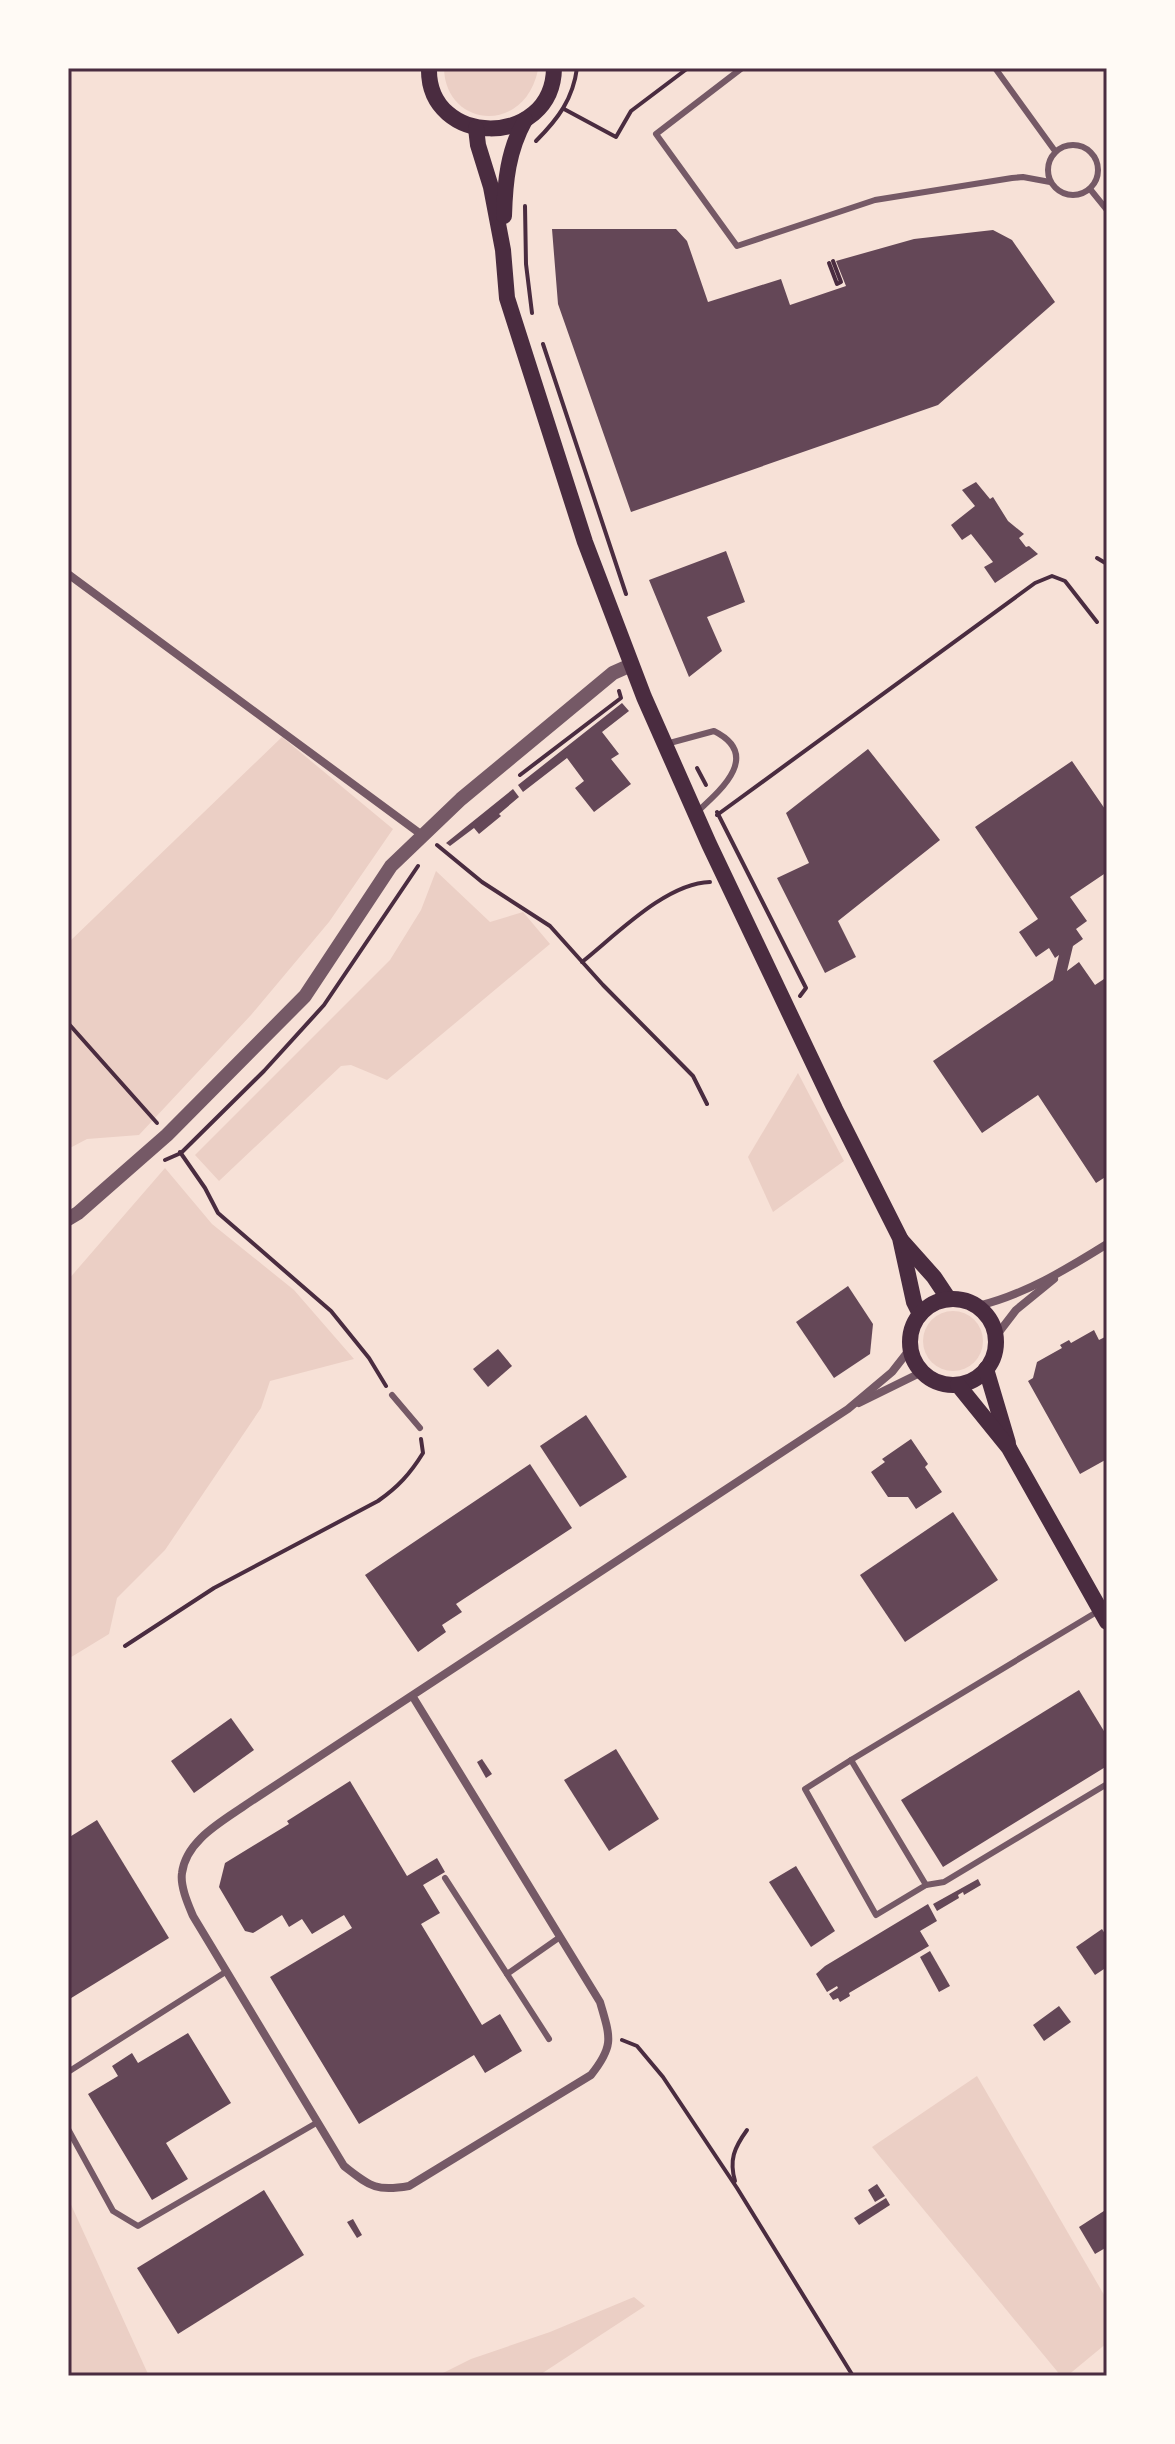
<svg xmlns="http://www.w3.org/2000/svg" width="1175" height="2444" viewBox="0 0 1175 2444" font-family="Inter,sans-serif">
  <rect width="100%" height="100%" fill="#f7e1d7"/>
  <!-- green -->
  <g fill="#ebcfc5">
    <path d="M444,68H538V70C524,136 445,127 444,68Z"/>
    <path d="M282,737L393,829L329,922L251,1015L139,1135L87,1139L68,1149V943Z"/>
    <path d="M436,871L490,922L523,912L550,944L387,1080L351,1065L341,1066L219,1181L195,1155L390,960L421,910Z"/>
    <path d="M798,1073L844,1161L773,1212L748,1157Z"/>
    <path d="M165,1168L212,1224L294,1290L354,1359L270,1381L261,1408L165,1550L117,1598L109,1634L68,1659V1280Z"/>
    <circle cx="953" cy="1341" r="30"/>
    <path d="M977,2076L1107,2300V2343L1067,2376H1061L872,2147Z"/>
    <path d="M68,2198L148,2374L149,2376H68Z"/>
    <path d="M634,2297L645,2306L538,2376H437L471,2359L550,2332Z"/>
  </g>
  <!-- building -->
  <g fill="#644757">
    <path d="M552,229H676L687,241L708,302L781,279L790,305L846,286L836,261L914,239L993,230L1012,240L1055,302L938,405L631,512L558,304Z"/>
    <path d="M976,482L990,499L993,497L1008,521L1024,534L1019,538L1026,547L1029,546L1038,554L995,583L984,567L993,562L986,553L971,534L962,540L951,525L975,506L962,490Z"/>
    <path d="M726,551L745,602L707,617L722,651L689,677L649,580Z"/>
    <path d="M622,703L629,711L602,732L619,754L611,759L631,784L594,812L575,788L584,781L567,758L523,792L518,785Z"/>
    <path d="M868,749L940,840L838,921L856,957L825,973L777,878L809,863L786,813Z"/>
    <path d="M1072,761L1107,812V872L1070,897L1087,921L1076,929L1083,939L1073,946L1067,971L1079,962L1095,985L1107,977V1176L1096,1183L1038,1095L982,1133L933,1061L1053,980L1059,955L1055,958L1049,948L1036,957L1019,932L1038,919L975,827Z"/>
    <path d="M513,789L519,797L499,814L501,816L479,834L474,828L450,846L446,843Z"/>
    <path d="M848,1286L873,1324L870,1354L834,1378L796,1322Z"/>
    <path d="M1094,1330L1099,1340L1107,1336V1459L1080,1474L1028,1381L1033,1378L1037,1362L1062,1348L1060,1345L1069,1340L1071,1343Z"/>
    <path d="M498,1349L512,1366L488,1387L473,1369Z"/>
    <path d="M586,1415L627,1477L580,1507L540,1446Z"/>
    <path d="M911,1439L928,1464L925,1467L942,1492L916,1509L908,1497H888L871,1472L885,1462L882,1459Z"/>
    <path d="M530,1464L572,1528L456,1604L462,1612L442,1625L446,1632L418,1652L365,1575Z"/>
    <path d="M953,1512L998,1580L905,1642L860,1575Z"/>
    <path d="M1079,1690L1107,1736V1766L943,1867L901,1800Z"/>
    <path d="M231,1718L254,1750L194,1793L171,1761Z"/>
    <path d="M616,1749L659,1819L609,1851L564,1780Z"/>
    <path d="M482,1759L492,1774L486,1778L477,1762Z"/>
    <path d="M350,1781L407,1876L437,1858L445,1872L423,1885L440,1913L421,1924L482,2025L500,2014L522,2051L485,2073L474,2055L359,2124L270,1977L352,1928L344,1915L312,1934L302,1919L289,1927L282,1915L253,1933L245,1931L219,1887L225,1863L289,1824L287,1821Z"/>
    <path d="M97,1820L169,1938L68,2000V1838Z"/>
    <path d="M796,1866L835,1931L811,1947L769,1882Z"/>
    <path d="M978,1879L981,1885L964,1895L963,1892L958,1895L959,1898L937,1911L933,1904Z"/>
    <path d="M928,1904L937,1921L920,1931L929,1946L849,1993L850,1996L840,2002L838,1998L833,2000L829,1994L838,1988L837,1986L827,1992L816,1974L825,1966Z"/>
    <path d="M1102,1929L1107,1937V1967L1095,1975L1076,1947Z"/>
    <path d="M930,1951L950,1986L939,1992L920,1957Z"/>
    <path d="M1059,2006L1071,2022L1044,2041L1033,2025Z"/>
    <path d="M188,2033L231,2103L166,2143L188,2179L152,2200L88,2094L118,2076L112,2066L132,2053L138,2063Z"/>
    <path d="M877,2184L885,2196L875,2202L868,2190Z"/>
    <path d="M264,2190L304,2255L178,2334L137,2268Z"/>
    <path d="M886,2198L890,2205L859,2225L854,2218Z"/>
    <path d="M1107,2209V2247L1095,2254L1079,2227Z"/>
    <path d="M353,2219L362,2235L357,2238L347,2222Z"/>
  </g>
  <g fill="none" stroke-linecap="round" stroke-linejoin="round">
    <!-- path -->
    <g stroke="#4a2c40" stroke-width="4">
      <path d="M564,109L616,137L631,111L688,68"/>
      <path d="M536,141C558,119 573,99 577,68"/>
      <path d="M525,206L526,264L532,313"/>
      <path d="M829,263L837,284L841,282L833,261"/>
      <path d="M543,344L626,594"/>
      <path d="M1097,558L1107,564"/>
      <path d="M697,768L706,785"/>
      <path d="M520,775L621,698L619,691"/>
      <path d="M717,812L806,988L800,996"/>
      <path d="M717,815L1035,583L1052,576L1065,581L1097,622"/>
      <path d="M437,845L482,882L550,926L603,985L693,1076L707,1104"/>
      <path d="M582,962C616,935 666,883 710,882"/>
      <path d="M68,1023L157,1123"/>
      <path d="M180,1152L205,1188L218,1213L331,1311L369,1358L386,1386"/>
      <path d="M165,1160L181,1153L264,1071L324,1005L418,866"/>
      <path d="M125,1646L214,1588L378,1501C398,1487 410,1474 423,1453L421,1439"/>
      <path d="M622,2040L637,2046L663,2077L737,2188L853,2376"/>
      <path d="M735,2181C729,2160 734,2148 747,2130"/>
    </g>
    <!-- service -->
    <g stroke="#755966" stroke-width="6">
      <path d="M742,68L656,134L737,246L875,200L1012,178L1023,177L1050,182"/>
      <path d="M995,68L1055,151"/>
      <circle cx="1073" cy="170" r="25"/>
      <path d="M1090,189L1107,210"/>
      <path d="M666,744L714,731C762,755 721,790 697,812"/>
      <path d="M392,1395L420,1428"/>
      <path d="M851,1760L926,1885L876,1915L805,1789Z"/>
      <path d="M851,1760L1100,1610"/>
      <path d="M445,1878L549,2039"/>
      <path d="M926,1885L944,1882L1107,1784"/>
      <path d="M507,1974L560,1937"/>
      <path d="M68,2072L227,1971"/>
      <path d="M68,2129L113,2211L138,2226L318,2122"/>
    </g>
    <!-- minor -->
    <g stroke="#755966" stroke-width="8">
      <path d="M68,574L422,835"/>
      <path d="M978,1306C1024,1295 1067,1269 1107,1244"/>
      <path d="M996,1336L1016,1310L1054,1279"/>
      <path d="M859,1403L922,1372"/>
      <path d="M413,1697L600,2002C610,2037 615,2045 591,2075L409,2186C375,2192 370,2186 344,2166L193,1916C188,1904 180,1886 182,1873C186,1840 223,1821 247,1804L848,1409L892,1372L910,1349"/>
    </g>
    <!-- tertiary -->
    <path stroke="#755966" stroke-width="14" d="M68,1219L78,1213L167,1135L305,996L391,866L461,799L613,673L631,665"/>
    <!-- secondary -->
    <g stroke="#4a2c40" stroke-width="16">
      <path d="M429,68C427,148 553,149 554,68"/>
      <path d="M476,128L478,145L491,187L503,250L507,298L585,542L644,697L709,844L835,1109L900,1238L914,1302L920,1314"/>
      <path d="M504,216C505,181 508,151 525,120"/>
      <path d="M901,1240L934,1277L948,1298"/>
      <circle cx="953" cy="1342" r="43"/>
      <path d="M986,1369L1008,1443"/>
      <path d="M958,1385L1009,1448L1107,1622"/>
    </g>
  </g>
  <!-- border -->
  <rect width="1175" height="2444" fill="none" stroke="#fffaf5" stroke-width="140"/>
  <rect x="70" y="70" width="1035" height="2304" fill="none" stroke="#4a2c40" stroke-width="3"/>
</svg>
